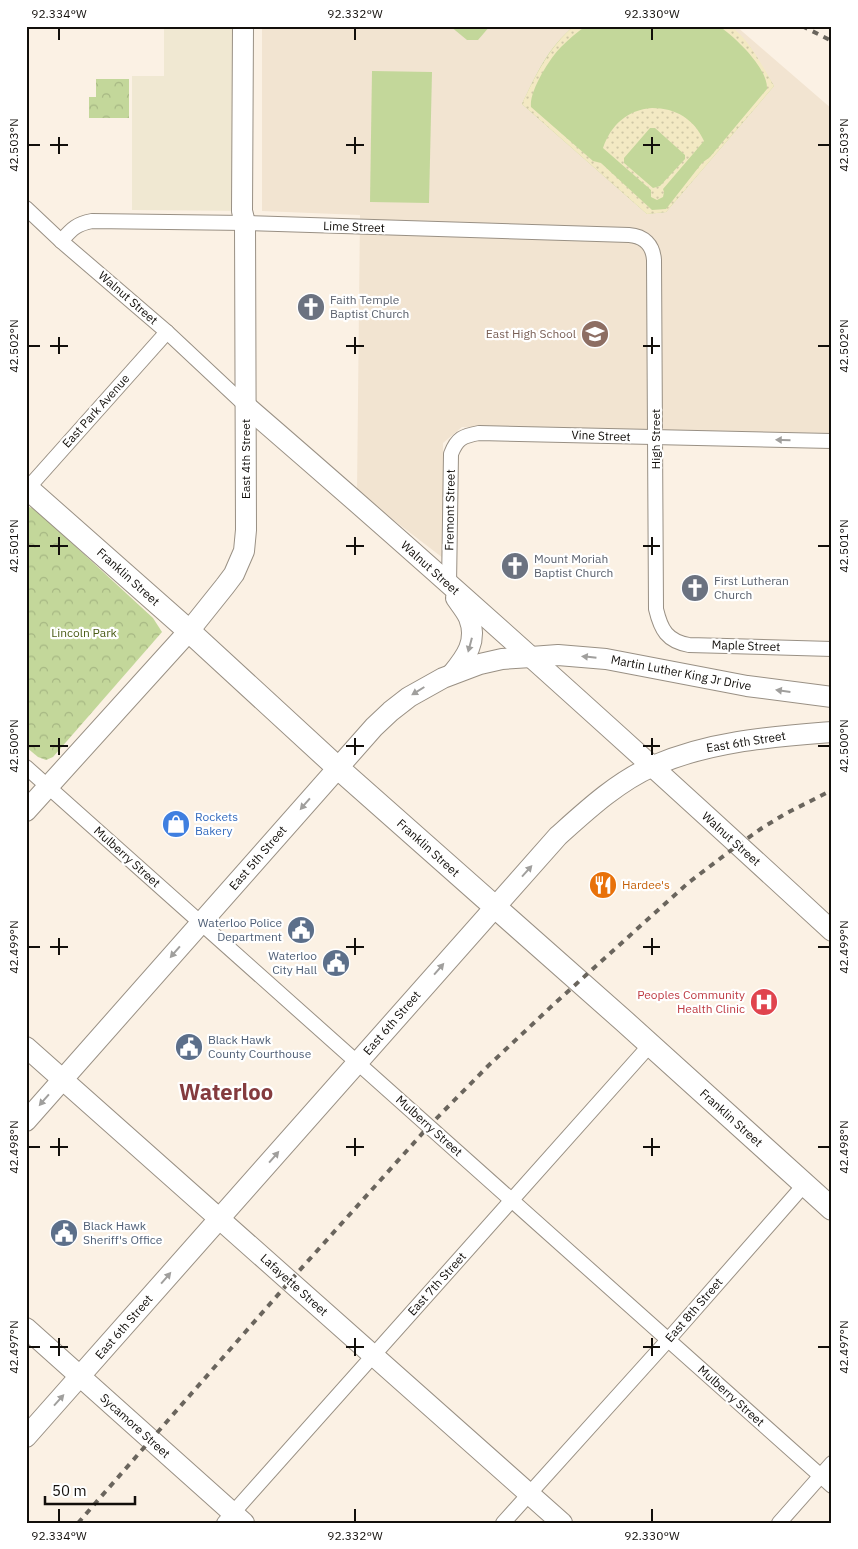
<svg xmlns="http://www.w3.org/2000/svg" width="858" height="1549" viewBox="0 0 858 1549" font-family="'IBM Plex Sans',sans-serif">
  <defs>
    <pattern id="sand-dots" width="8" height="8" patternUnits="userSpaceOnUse" patternTransform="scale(1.25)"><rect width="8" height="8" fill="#f3e9c3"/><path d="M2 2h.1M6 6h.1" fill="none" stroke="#cfc7a6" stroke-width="1.8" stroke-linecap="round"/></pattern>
    <pattern id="park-crowns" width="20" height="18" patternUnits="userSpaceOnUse" patternTransform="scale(1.25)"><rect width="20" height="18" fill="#c3d79a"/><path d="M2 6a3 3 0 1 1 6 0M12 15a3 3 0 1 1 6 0" fill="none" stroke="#a6b783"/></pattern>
  </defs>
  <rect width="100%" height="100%" fill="#fbf1e4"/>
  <!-- industrial -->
  <path fill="#f0e8d2" d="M164,26H243L242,211L132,210V76H164Z"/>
  <!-- built -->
  <path fill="#f2e4d1" d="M262,26H736L832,109V433L462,427L443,443V558L357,492L360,215L262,211Z"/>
  <!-- green -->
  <g fill="#c3d79a">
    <path d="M450,26H490L478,40H467Z"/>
    <path d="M574,26H730L750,47L774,86L666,212L647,214L522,104C537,73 547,49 574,26Z"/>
    <path d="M372,71L432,72L429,203L370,202Z"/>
  </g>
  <!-- sand -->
  <g fill="url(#sand-dots)" fill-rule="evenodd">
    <path d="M574,26H586C577,32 569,39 561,47C550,58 529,91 531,107L593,161L601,163L652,210L666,209L702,163L710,157L767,89C768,68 735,37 719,26C723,26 728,26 731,27C748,37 764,69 774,86L666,212L647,214L522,104C536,75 549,47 574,26Z"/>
    <path d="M652,108C676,108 694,119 704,141L663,189L664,192L663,197L657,200L651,197V190L603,148C611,125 627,110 652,108ZM650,128H655L685,155V159L660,186L653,188L624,163V158Z"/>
  </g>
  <!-- park -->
  <g fill="url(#park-crowns)">
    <path d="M96,79H129V118H89V97H96Z"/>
    <path d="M29,507L35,509L153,618L162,632L53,757L46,760L38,757L26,747V509Z"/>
  </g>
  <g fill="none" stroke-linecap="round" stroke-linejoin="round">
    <defs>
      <g id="street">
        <path d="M26,208L61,241L167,332L246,406"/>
        <path d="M61,241C72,229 76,224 92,221L245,223L629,235C644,236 653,245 654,260L656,609C661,630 667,641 689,645L832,649"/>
        <path d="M28,488L167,332"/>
        <path d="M449,585L451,454C457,438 463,436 479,433L832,441"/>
        <path d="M26,767L832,1486"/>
        <path d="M224,1523L650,1045"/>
        <path d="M503,1523L668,1340L804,1185"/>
        <path d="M779,1523L832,1463"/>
      </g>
      <g id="secondary">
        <path d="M246,406C444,577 639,753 832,931"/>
        <path d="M452,674C466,657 478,641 469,618C466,611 460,604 456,598"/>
        <path d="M26,811L189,631L225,586L234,574L244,551L246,530L245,223L242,211L243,26"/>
        <path d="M26,1047L562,1523"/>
        <path d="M26,1121L374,727L391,711L409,697L443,678L480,664L502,659L531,657L558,655L606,659L747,686L832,697"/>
        <path d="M26,1328L244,1523"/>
        <path d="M26,1437L558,836C587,810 617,782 653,766C710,741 770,737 832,732"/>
      </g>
      <path id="primary" d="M26,487L189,631L338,768L624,1021L832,1209"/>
    </defs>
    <!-- street casing -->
    <use href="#street" stroke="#999084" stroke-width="16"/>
    <!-- secondary casing -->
    <use href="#secondary" stroke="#999084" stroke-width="22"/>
    <!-- primary casing -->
    <use href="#primary" stroke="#999084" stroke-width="24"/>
    <!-- street -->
    <use href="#street" stroke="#fff" stroke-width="14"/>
    <!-- secondary -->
    <use href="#secondary" stroke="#fff" stroke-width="20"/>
    <!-- primary -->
    <use href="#primary" stroke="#fff" stroke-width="22"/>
    <!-- rail -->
    <g stroke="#6a655d" stroke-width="4" stroke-dasharray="6 6" stroke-linecap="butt">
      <path d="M802,26L832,41"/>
      <path d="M78,1523L290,1281L429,1126L488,1066L554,1004L688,883L738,845L762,828L785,814L832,790"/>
    </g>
  </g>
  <!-- one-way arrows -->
  <defs><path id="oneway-solid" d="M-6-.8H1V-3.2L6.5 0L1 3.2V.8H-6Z" transform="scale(1.25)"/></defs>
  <g fill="#a09f9d">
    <use href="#oneway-solid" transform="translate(783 440) rotate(-179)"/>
    <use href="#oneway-solid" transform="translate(470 645) rotate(105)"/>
    <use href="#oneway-solid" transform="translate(589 657) rotate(-174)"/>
    <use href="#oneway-solid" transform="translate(418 691) rotate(148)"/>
    <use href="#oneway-solid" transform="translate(783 691) rotate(-172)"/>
    <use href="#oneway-solid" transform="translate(305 804) rotate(131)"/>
    <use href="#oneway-solid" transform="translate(527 871) rotate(-48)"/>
    <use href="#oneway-solid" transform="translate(175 952) rotate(131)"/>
    <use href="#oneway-solid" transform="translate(439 969) rotate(-49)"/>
    <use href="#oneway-solid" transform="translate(44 1100) rotate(131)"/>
    <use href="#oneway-solid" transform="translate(274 1157) rotate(-49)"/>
    <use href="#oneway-solid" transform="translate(166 1278) rotate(-49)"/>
    <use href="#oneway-solid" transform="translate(59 1400) rotate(-48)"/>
  </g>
  <!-- ticks -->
  <path fill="none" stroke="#120f0b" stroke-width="2" d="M59,28V40M355,28V40M652,28V40M59,137V154M355,137V154M652,137V154M28,145H40M50,145H68M346,145H364M643,145H660M818,145H830M59,337V354M355,337V354M652,337V354M28,346H40M50,346H68M346,346H364M643,346H660M818,346H830M59,537V555M355,537V555M652,537V555M28,546H40M50,546H68M346,546H364M643,546H660M818,546H830M59,738V755M355,738V755M652,738V755M28,746H40M50,746H68M346,746H364M643,746H660M818,746H830M59,938V955M355,938V955M652,938V955M28,947H40M50,947H68M346,947H364M643,947H660M818,947H830M59,1138V1156M355,1138V1156M652,1138V1156M28,1147H40M50,1147H68M346,1147H364M643,1147H660M818,1147H830M59,1338V1356M355,1338V1356M652,1338V1356M28,1347H40M50,1347H68M346,1347H364M643,1347H660M818,1347H830M59,1509V1522M355,1509V1522M652,1509V1522"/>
  <!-- icons -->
  <defs>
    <symbol id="church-disc" viewBox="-11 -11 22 22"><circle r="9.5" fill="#6b7280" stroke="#fff"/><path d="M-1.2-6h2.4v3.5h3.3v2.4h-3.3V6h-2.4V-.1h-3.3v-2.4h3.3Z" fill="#fff"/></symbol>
    <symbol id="school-disc" viewBox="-11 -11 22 22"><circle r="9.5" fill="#8d6e63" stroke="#fff"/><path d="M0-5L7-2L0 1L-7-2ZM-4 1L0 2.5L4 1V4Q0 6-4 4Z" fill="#fff"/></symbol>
    <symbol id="shop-disc" viewBox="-11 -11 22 22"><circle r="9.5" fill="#3f7fe0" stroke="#fff"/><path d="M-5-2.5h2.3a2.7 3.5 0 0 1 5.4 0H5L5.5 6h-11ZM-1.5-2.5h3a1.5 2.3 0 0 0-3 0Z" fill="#fff"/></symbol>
    <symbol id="restaurant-disc" viewBox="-11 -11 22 22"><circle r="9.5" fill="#e8710a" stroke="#fff"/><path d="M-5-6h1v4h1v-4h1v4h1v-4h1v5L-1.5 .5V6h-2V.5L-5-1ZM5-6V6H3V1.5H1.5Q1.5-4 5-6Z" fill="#fff"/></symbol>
    <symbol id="civic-disc" viewBox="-11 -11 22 22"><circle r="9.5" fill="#5c6f8a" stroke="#fff"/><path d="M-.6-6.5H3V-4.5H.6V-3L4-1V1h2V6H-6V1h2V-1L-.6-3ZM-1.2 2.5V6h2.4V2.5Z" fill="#fff"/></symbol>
    <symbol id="hospital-disc" viewBox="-11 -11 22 22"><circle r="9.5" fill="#e0444e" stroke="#fff"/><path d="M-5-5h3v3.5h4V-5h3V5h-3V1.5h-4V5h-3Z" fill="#fff"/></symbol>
  </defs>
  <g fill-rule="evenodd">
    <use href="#church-disc" x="295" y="291" width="32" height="32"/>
    <use href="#school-disc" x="579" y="318" width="32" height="32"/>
    <use href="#church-disc" x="499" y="550" width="32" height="32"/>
    <use href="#church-disc" x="679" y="572" width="32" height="32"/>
    <use href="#shop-disc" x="160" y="808" width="32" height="32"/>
    <use href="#restaurant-disc" x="587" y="869" width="32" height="32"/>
    <use href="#civic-disc" x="285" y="914" width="32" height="32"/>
    <use href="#civic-disc" x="320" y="947" width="32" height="32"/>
    <use href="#hospital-disc" x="748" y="986" width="32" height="32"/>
    <use href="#civic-disc" x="173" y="1031" width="32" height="32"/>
    <use href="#civic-disc" x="48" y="1217" width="32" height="32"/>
  </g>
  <g text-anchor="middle" stroke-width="4.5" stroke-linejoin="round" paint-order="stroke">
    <!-- street labels -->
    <g font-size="12" fill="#120f0b" stroke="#fff">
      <text transform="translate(354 227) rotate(2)" y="4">Lime Street</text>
      <text transform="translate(128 298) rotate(41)" y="4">Walnut Street</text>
      <text transform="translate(96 411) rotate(-48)" y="4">East Park Avenue</text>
      <text transform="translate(601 436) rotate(2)" y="4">Vine Street</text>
      <text transform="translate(656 439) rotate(-90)" y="4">High Street</text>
      <text transform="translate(246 459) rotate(-90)" y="4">East 4th Street</text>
      <text transform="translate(450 510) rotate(-89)" y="4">Fremont Street</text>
      <text transform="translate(430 568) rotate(42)" y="4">Walnut Street</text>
      <text transform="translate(128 577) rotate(42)" y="4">Franklin Street</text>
      <text transform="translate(746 646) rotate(2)" y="4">Maple Street</text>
      <text transform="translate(681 673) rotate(11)" y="4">Martin Luther King Jr Drive</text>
      <text transform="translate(746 742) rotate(-9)" y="4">East 6th Street</text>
      <text transform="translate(731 839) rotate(42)" y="4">Walnut Street</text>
      <text transform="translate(428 848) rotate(42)" y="4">Franklin Street</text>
      <text transform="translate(127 857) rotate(42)" y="4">Mulberry Street</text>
      <text transform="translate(258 858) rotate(-49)" y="4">East 5th Street</text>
      <text transform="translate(392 1023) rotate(-49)" y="4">East 6th Street</text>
      <text transform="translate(731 1118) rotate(42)" y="4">Franklin Street</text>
      <text transform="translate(429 1126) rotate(42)" y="4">Mulberry Street</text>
      <text transform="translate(437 1284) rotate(-48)" y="4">East 7th Street</text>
      <text transform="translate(294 1285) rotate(42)" y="4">Lafayette Street</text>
      <text transform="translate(694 1310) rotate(-49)" y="4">East 8th Street</text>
      <text transform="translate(124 1327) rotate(-49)" y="4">East 6th Street</text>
      <text transform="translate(731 1396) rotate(42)" y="4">Mulberry Street</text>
      <text transform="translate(135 1426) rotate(42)" y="4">Sycamore Street</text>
    </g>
    <!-- worship labels -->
    <g font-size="12" fill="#5b616d" stroke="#fff" text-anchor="start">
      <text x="330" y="304">Faith Temple<tspan x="330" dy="14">Baptist Church</tspan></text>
      <text x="534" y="563">Mount Moriah<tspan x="534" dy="14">Baptist Church</tspan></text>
      <text x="714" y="585">First Lutheran<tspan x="714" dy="14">Church</tspan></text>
    </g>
    <!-- education labels -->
    <g font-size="12" fill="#785e54" stroke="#fff" text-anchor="end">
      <text x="576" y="338">East High School</text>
    </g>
    <!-- park labels -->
    <g font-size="12" fill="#4a5c16" stroke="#fff">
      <text x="84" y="637">Lincoln Park</text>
    </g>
    <!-- shop labels -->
    <g font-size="12" fill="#366cbe" stroke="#fff" text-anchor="start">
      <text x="195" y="821">Rockets<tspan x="195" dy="14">Bakery</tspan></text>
    </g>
    <!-- food labels -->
    <g font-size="12" fill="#c56008" stroke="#fff" text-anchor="start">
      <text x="622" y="889">Hardee's</text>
    </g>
    <!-- service labels -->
    <g font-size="12" fill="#4e5e75" stroke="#fff" text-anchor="end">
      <text x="282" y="927">Waterloo Police<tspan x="282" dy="14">Department</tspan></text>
      <text x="317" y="960">Waterloo<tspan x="317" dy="14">City Hall</tspan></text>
      <text x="208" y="1044" text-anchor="start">Black Hawk<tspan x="208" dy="14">County Courthouse</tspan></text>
      <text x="83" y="1230" text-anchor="start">Black Hawk<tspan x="83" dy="14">Sheriff's Office</tspan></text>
    </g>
    <!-- health labels -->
    <g font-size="12" fill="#be3a42" stroke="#fff" text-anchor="end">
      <text x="745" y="999">Peoples Community<tspan x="745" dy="14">Health Clinic</tspan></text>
    </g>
    <!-- town labels -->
    <g font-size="22" font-weight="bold" fill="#843b3e" stroke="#fff">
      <text x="226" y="1100">Waterloo</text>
    </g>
  </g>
  <!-- border -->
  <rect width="858" height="1549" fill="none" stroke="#ffffff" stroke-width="55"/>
  <!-- scale -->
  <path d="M45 1496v8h90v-8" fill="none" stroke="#120f0b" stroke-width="2.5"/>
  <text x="52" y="1496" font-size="15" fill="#120f0b" stroke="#ffffff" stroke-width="4" paint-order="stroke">50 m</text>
  <rect x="28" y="28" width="802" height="1494" fill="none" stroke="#120f0b" stroke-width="2"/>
  <g font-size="12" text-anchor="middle" fill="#120f0b">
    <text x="59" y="18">92.334°W</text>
    <text x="355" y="18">92.332°W</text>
    <text x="652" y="18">92.330°W</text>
    <text transform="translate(14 145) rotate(-90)" y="4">42.503°N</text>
    <text transform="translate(844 145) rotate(-90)" y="4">42.503°N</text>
    <text transform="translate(14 346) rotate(-90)" y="4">42.502°N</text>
    <text transform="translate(844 346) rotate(-90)" y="4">42.502°N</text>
    <text transform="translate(14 546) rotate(-90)" y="4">42.501°N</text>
    <text transform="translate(844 546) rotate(-90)" y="4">42.501°N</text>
    <text transform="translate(14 746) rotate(-90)" y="4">42.500°N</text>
    <text transform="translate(844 746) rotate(-90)" y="4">42.500°N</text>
    <text transform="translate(14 947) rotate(-90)" y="4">42.499°N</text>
    <text transform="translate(844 947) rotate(-90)" y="4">42.499°N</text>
    <text transform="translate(14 1147) rotate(-90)" y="4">42.498°N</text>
    <text transform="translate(844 1147) rotate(-90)" y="4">42.498°N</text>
    <text transform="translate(14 1347) rotate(-90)" y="4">42.497°N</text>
    <text transform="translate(844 1347) rotate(-90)" y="4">42.497°N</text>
    <text x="59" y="1540">92.334°W</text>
    <text x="355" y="1540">92.332°W</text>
    <text x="652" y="1540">92.330°W</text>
  </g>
</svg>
